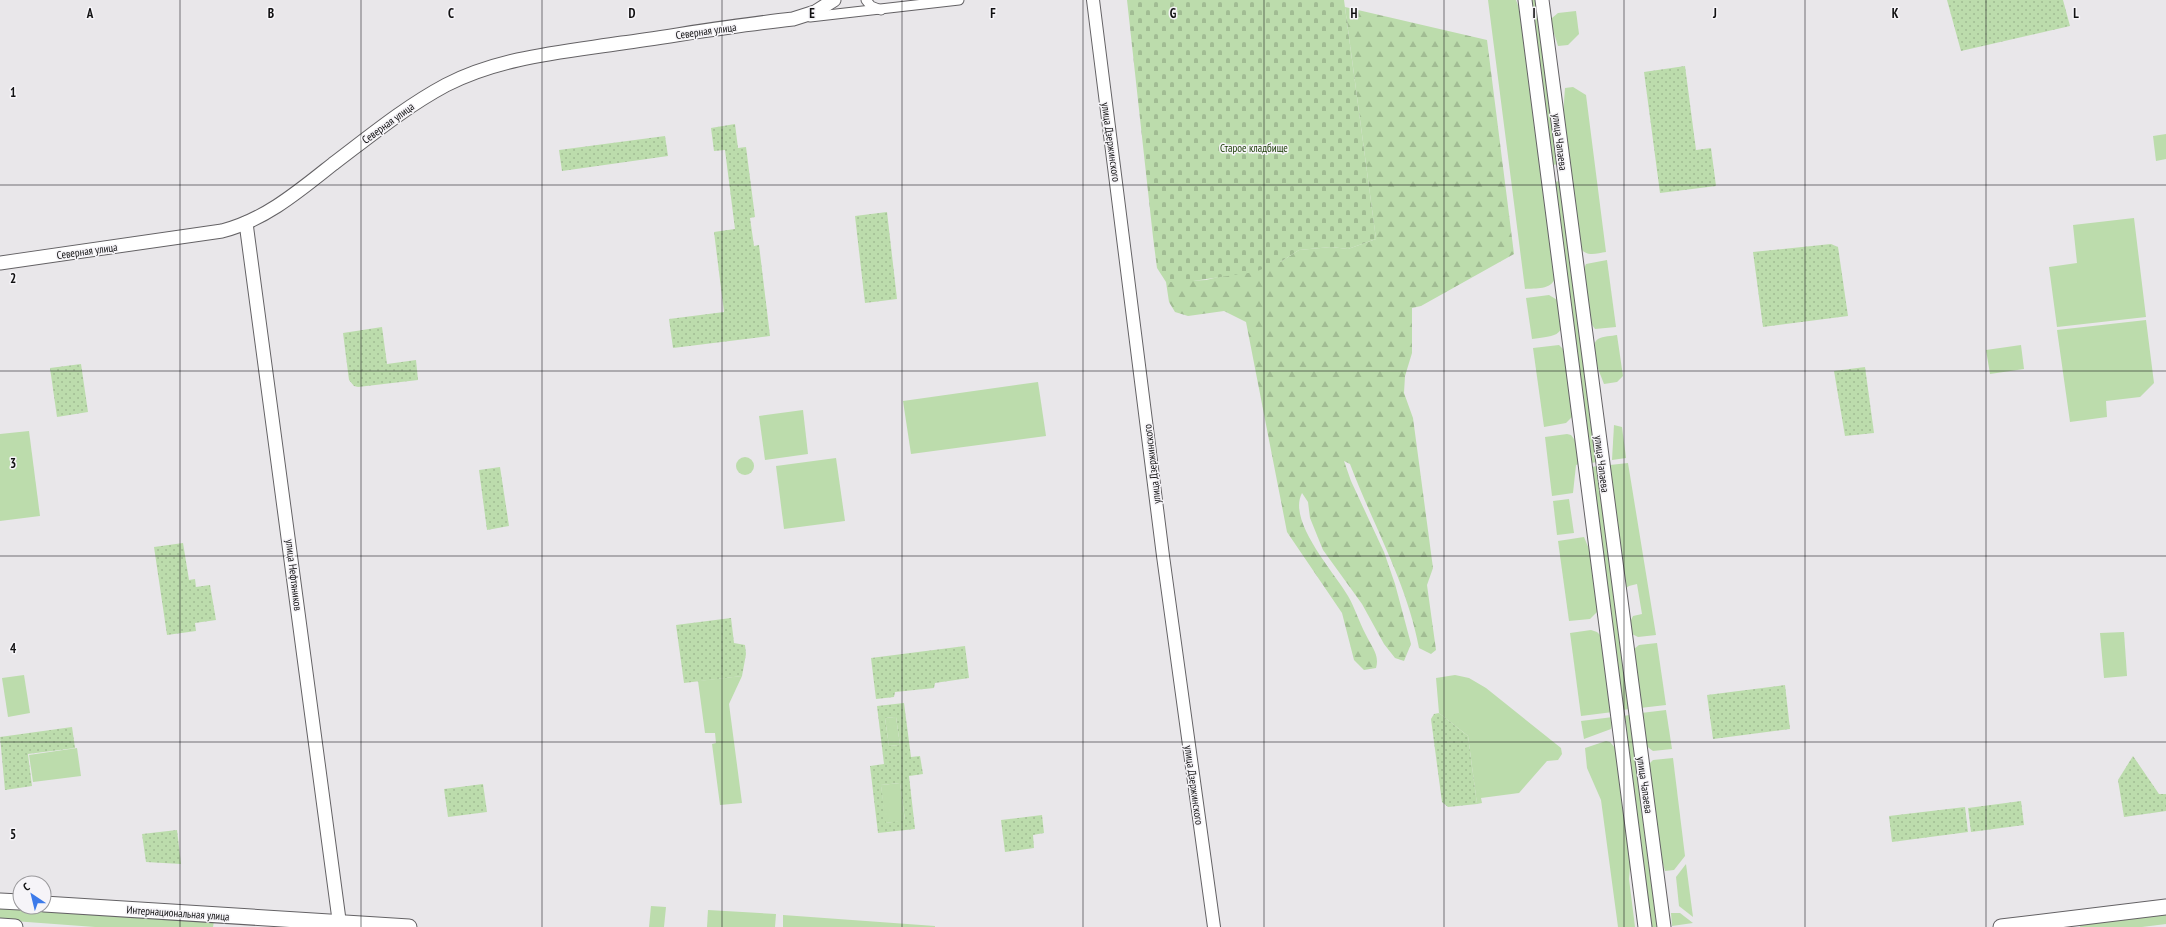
<svg xmlns="http://www.w3.org/2000/svg" width="2166" height="927" viewBox="0 0 2166 927" font-family="'PT Sans Narrow',sans-serif">
  <defs>
    <pattern id="forest-firs" width="22" height="20" patternUnits="userSpaceOnUse"><rect width="22" height="20" fill="#bcdcac"/><path d="M5 1l3.5 6h-7zM16 11l3.5 6h-7z" fill="#a1bc93"/></pattern>
    <pattern id="cemetery-stones" width="16" height="16" patternUnits="userSpaceOnUse"><rect width="16" height="16" fill="#bcdcac"/><path d="M2 7V4a2 2 0 0 1 4 0v3zM10 15v-3a2 2 0 0 1 4 0v3z" fill="#a1bc93"/></pattern>
    <pattern id="park-dots" width="8" height="8" patternUnits="userSpaceOnUse"><rect width="8" height="8" fill="#bcdcac"/><path d="M2 2h.1M6 6h.1" fill="none" stroke="#a1bc93" stroke-width="1.8" stroke-linecap="round"/></pattern>
  </defs>
  <rect width="100%" height="100%" fill="#e9e7ea"/>
  <!-- grass -->
  <g fill="#bcdcac">
    <path d="M1488,0H1516L1521,13L1555,278C1551,290 1536,288 1525,289Z"/>
    <path d="M1531,0H1536L1558,164L1553,165Z"/>
    <path d="M1576,11L1579,34L1568,45L1558,46L1552,27V18L1558,13Z"/>
    <path d="M1573,87L1586,95L1606,252C1597,253 1586,258 1580,247L1563,115L1565,88Z"/>
    <path d="M2166,134V159L2156,161L2153,136Z"/>
    <path d="M1560,181L1597,462L1591,463L1554,182Z"/>
    <path d="M2134,218L2146,317L2057,327L2049,267L2077,263L2073,225Z"/>
    <path d="M1607,260L1616,327L1595,329L1590,322L1583,271L1586,264Z"/>
    <path d="M1549,295L1559,301C1563,334 1566,335 1532,339L1526,298Z"/>
    <path d="M2146,320L2154,383L2140,397L2106,401L2107,417L2070,422L2057,330Z"/>
    <path d="M1617,335L1623,376L1617,382L1604,384C1601,375 1587,346 1598,339C1603,336 1612,336 1617,335Z"/>
    <path d="M1559,345L1566,352L1573,416L1566,423L1544,427L1533,348Z"/>
    <path d="M2021,345L2024,369L1990,374L1986,350Z"/>
    <path d="M1038,382L1046,436L911,454L903,401Z"/>
    <path d="M803,410L808,454L765,460L759,416Z"/>
    <path d="M1614,425L1622,427L1626,458L1612,460Z"/>
    <path d="M29,431L40,516L0,521V434Z"/>
    <path d="M1567,434L1571,435L1577,443L1579,464L1576,465L1573,493L1552,496L1545,437Z"/>
    <circle cx="745" cy="466" r="9"/>
    <path d="M836,458L845,521L784,529L776,466Z"/>
    <path d="M1628,463L1656,635L1638,637L1632,634L1630,622L1633,616L1642,614L1637,584L1629,586L1620,592L1610,465Z"/>
    <path d="M1597,466L1629,709L1623,710L1592,467Z"/>
    <path d="M1569,499L1574,533L1557,535L1553,501Z"/>
    <path d="M1584,537L1592,556L1598,611L1590,619L1569,621L1558,541Z"/>
    <path d="M1591,630L1597,632L1601,636L1613,712L1581,716L1570,633Z"/>
    <path d="M2124,632L2127,676L2104,678L2100,633Z"/>
    <path d="M1657,643L1666,705L1640,708L1634,649L1639,645Z"/>
    <path d="M24,675L30,713L8,717L2,678Z"/>
    <path d="M1455,675L1469,678L1486,688L1561,748L1562,754L1558,760L1547,761L1519,793L1481,798L1482,803L1477,804L1468,736L1439,713L1436,678Z"/>
    <path d="M742,676L729,704L742,803L720,805L712,744L716,743L715,733H705L698,681Z"/>
    <path d="M1666,710L1672,749L1653,751L1645,745L1641,713Z"/>
    <path d="M1629,715L1657,927H1651L1624,716Z"/>
    <path d="M896,717L900,745L889,746L885,718Z"/>
    <path d="M1613,717L1611,729L1584,739L1581,721Z"/>
    <path d="M1606,741L1610,742L1617,750L1631,856L1629,879L1635,927H1618L1601,800L1587,768L1585,748Z"/>
    <path d="M77,748L81,776L33,782L29,755Z"/>
    <path d="M1673,758L1685,856L1674,870L1665,871L1660,854L1648,765L1653,760Z"/>
    <path d="M900,783L905,821L885,823L881,785Z"/>
    <path d="M1686,864L1693,917L1679,906L1676,877Z"/>
    <path d="M651,906L666,907L664,927H649Z"/>
    <path d="M0,907L214,921L213,927H95L0,920Z"/>
    <path d="M708,910L776,914L775,927H707Z"/>
    <path d="M1671,913H1680L1693,923L1672,926Z"/>
    <path d="M2166,913V924L2142,927H2080V923Z"/>
    <path d="M783,915L935,926V927H783Z"/>
  </g>
  <!-- forest -->
  <path fill="url(#forest-firs)" d="M1345,7L1487,40L1514,254L1421,306L1412,308V353L1405,376L1404,393L1413,418L1433,568L1427,585L1436,650L1431,654L1419,648C1407,583 1373,525 1350,464L1344,461L1351,481L1384,552L1395,584L1411,644L1404,661L1395,658L1384,644L1362,604L1323,550L1310,518L1308,502L1302,493C1287,521 1334,572 1348,596C1355,608 1359,622 1366,635C1371,646 1380,655 1376,668L1364,670L1354,660L1342,613L1287,532L1246,322L1224,311L1188,316L1175,312L1169,302L1166,282L1206,280L1282,261L1299,250L1331,247L1348,249L1376,239Z"/>
  <!-- cemetery -->
  <path fill="url(#cemetery-stones)" d="M1127,0H1344L1376,239L1348,249L1331,247L1299,250L1282,261L1255,272L1186,282H1166L1157,268L1153,237Z"/>
  <!-- park -->
  <g fill="url(#park-dots)" fill-rule="evenodd">
    <path d="M1947,0H2063L2070,26L1961,51Z"/>
    <path d="M1685,66L1696,150L1711,148L1716,186L1660,193L1644,72Z"/>
    <path d="M735,124L738,148L746,147L755,217L750,218L754,246L759,245L770,336L673,348L669,319L724,312L714,232L735,229L725,150L714,151L711,128Z"/>
    <path d="M665,136L668,156L562,171L559,150Z"/>
    <path d="M887,212L897,299L865,303L855,216Z"/>
    <path d="M1831,244L1838,247L1848,316L1763,327L1753,252Z"/>
    <path d="M382,327L387,364L416,360L418,380L358,387L354,386L349,380L343,333Z"/>
    <path d="M81,364L88,412L57,417L50,368Z"/>
    <path d="M1865,367L1874,433L1845,436L1834,371Z"/>
    <path d="M500,467L509,526L487,530L479,470Z"/>
    <path d="M183,543L189,580L195,579L196,587L210,585L216,620L195,623L196,631L167,635L154,547Z"/>
    <path d="M731,618L734,643L745,645L746,654L742,676L684,683L676,625Z"/>
    <path d="M965,646L969,678L935,683L934,688L895,692L894,697L876,699L871,658Z"/>
    <path d="M1785,685L1790,729L1713,739L1707,695Z"/>
    <path d="M904,703L911,757L920,756L923,774L909,776L915,829L878,833L870,766L884,764L877,706ZM896,717L900,745L889,746L885,718ZM900,783L905,820L886,823L881,785Z"/>
    <path d="M1439,713L1468,736L1477,804L1448,807L1442,802L1431,719L1434,714Z"/>
    <path d="M72,727L75,748L28,754L32,786L5,790L0,737Z"/>
    <path d="M2133,756L2159,794H2166V811L2124,817L2118,780Z"/>
    <path d="M483,784L487,812L448,817L444,789Z"/>
    <path d="M2021,801L2024,825L1971,832L1968,808Z"/>
    <path d="M1965,807L1968,832L1892,842L1889,816Z"/>
    <path d="M1042,815L1044,833L1033,835L1034,848L1005,852L1001,820Z"/>
    <path d="M177,830L181,864L146,862L142,834Z"/>
  </g>
  <g fill="none" stroke-linecap="round" stroke-linejoin="round">
    <defs>
      <g id="minor">
        <path d="M866,0L871,6L881,10"/>
        <path d="M810,17L959,0"/>
      </g>
      <path id="tertiary" d="M1093,0L1163,556L1214,927"/>
      <g id="secondary">
        <path d="M1525,0L1645,927"/>
        <path d="M1542,0L1664,927"/>
        <path d="M246,223L340,927"/>
        <path d="M0,263L222,231C265,220 299,191 333,164C370,136 405,107 446,85C500,57 563,52 622,43C679,35 736,25 793,19L815,12L834,0"/>
      </g>
      <g id="primary">
        <path d="M0,901L20,902"/>
        <path d="M44,904L409,927"/>
        <path d="M0,926L15,927"/>
        <path d="M2001,927L2166,907"/>
      </g>
    </defs>
    <!-- minor casing -->
    <use href="#minor" stroke="#646265" stroke-width="11"/>
    <!-- tertiary casing -->
    <use href="#tertiary" stroke="#646265" stroke-width="14"/>
    <!-- secondary casing -->
    <use href="#secondary" stroke="#646265" stroke-width="15"/>
    <!-- primary casing -->
    <use href="#primary" stroke="#646265" stroke-width="17"/>
    <!-- minor -->
    <use href="#minor" stroke="#fff" stroke-width="9"/>
    <!-- tertiary -->
    <use href="#tertiary" stroke="#fff" stroke-width="12"/>
    <!-- secondary -->
    <use href="#secondary" stroke="#fff" stroke-width="13"/>
    <!-- primary -->
    <use href="#primary" stroke="#fff" stroke-width="15"/>
  </g>
  <!-- grid -->
  <path fill="none" stroke="#111112" stroke-width="1" stroke-opacity="0.55" d="M180,0V927M361,0V927M542,0V927M722,0V927M902,0V927M1083,0V927M1264,0V927M1444,0V927M1624,0V927M1805,0V927M1986,0V927M0,185H2166M0,371H2166M0,556H2166M0,742H2166"/>
  <g text-anchor="middle" stroke-width="3" stroke-linejoin="round" paint-order="stroke">
    <!-- street labels -->
    <g font-size="11" fill="#111112" stroke="#f6f4f8">
      <text transform="translate(706 31) rotate(-8)" y="4">Северная улица</text>
      <text transform="translate(388 123) rotate(-36)" y="4">Северная улица</text>
      <text transform="translate(1111 142) rotate(82)" y="4">улица Дзержинского</text>
      <text transform="translate(1560 142) rotate(83)" y="4">улица Чапаева</text>
      <text transform="translate(87 251) rotate(-8)" y="4">Северная улица</text>
      <text transform="translate(1152 464) rotate(-97)" y="4">улица Дзержинского</text>
      <text transform="translate(1602 464) rotate(83)" y="4">улица Чапаева</text>
      <text transform="translate(294 575) rotate(83)" y="4">улица Нефтяников</text>
      <text transform="translate(1194 785) rotate(82)" y="4">улица Дзержинского</text>
      <text transform="translate(1645 785) rotate(82)" y="4">улица Чапаева</text>
      <text transform="translate(178 913) rotate(4)" y="4">Интернациональная улица</text>
    </g>
    <!-- park labels -->
    <g font-size="11" fill="#173a00" stroke="#f6f4f8">
      <text x="1254" y="152">Старое кладбище</text>
    </g>
  </g>
  <g font-size="13" text-anchor="middle" font-weight="bold" fill="#111112" stroke="#f6f4f8" stroke-width="3" stroke-linejoin="round" paint-order="stroke">
    <text x="90" y="18">A</text>
    <text x="271" y="18">B</text>
    <text x="451" y="18">C</text>
    <text x="632" y="18">D</text>
    <text x="812" y="18">E</text>
    <text x="993" y="18">F</text>
    <text x="1173" y="18">G</text>
    <text x="1354" y="18">H</text>
    <text x="1534" y="18">I</text>
    <text x="1715" y="18">J</text>
    <text x="1895" y="18">K</text>
    <text x="2076" y="18">L</text>
    <text x="13" y="97">1</text>
    <text x="13" y="283">2</text>
    <text x="13" y="468">3</text>
    <text x="13" y="653">4</text>
    <text x="13" y="839">5</text>
  </g>
  <!-- north arrow -->
  <g transform="translate(32 895) rotate(325)"><circle r="19" fill="#f6f4f8" stroke="#9a999c"/>
  <path d="M0-3L7 15L0 10L-7 15Z" fill="#3d7bea"/>
  <text y="-6" font-size="11" font-weight="bold" text-anchor="middle" fill="#111112">С</text>
  </g>
</svg>
